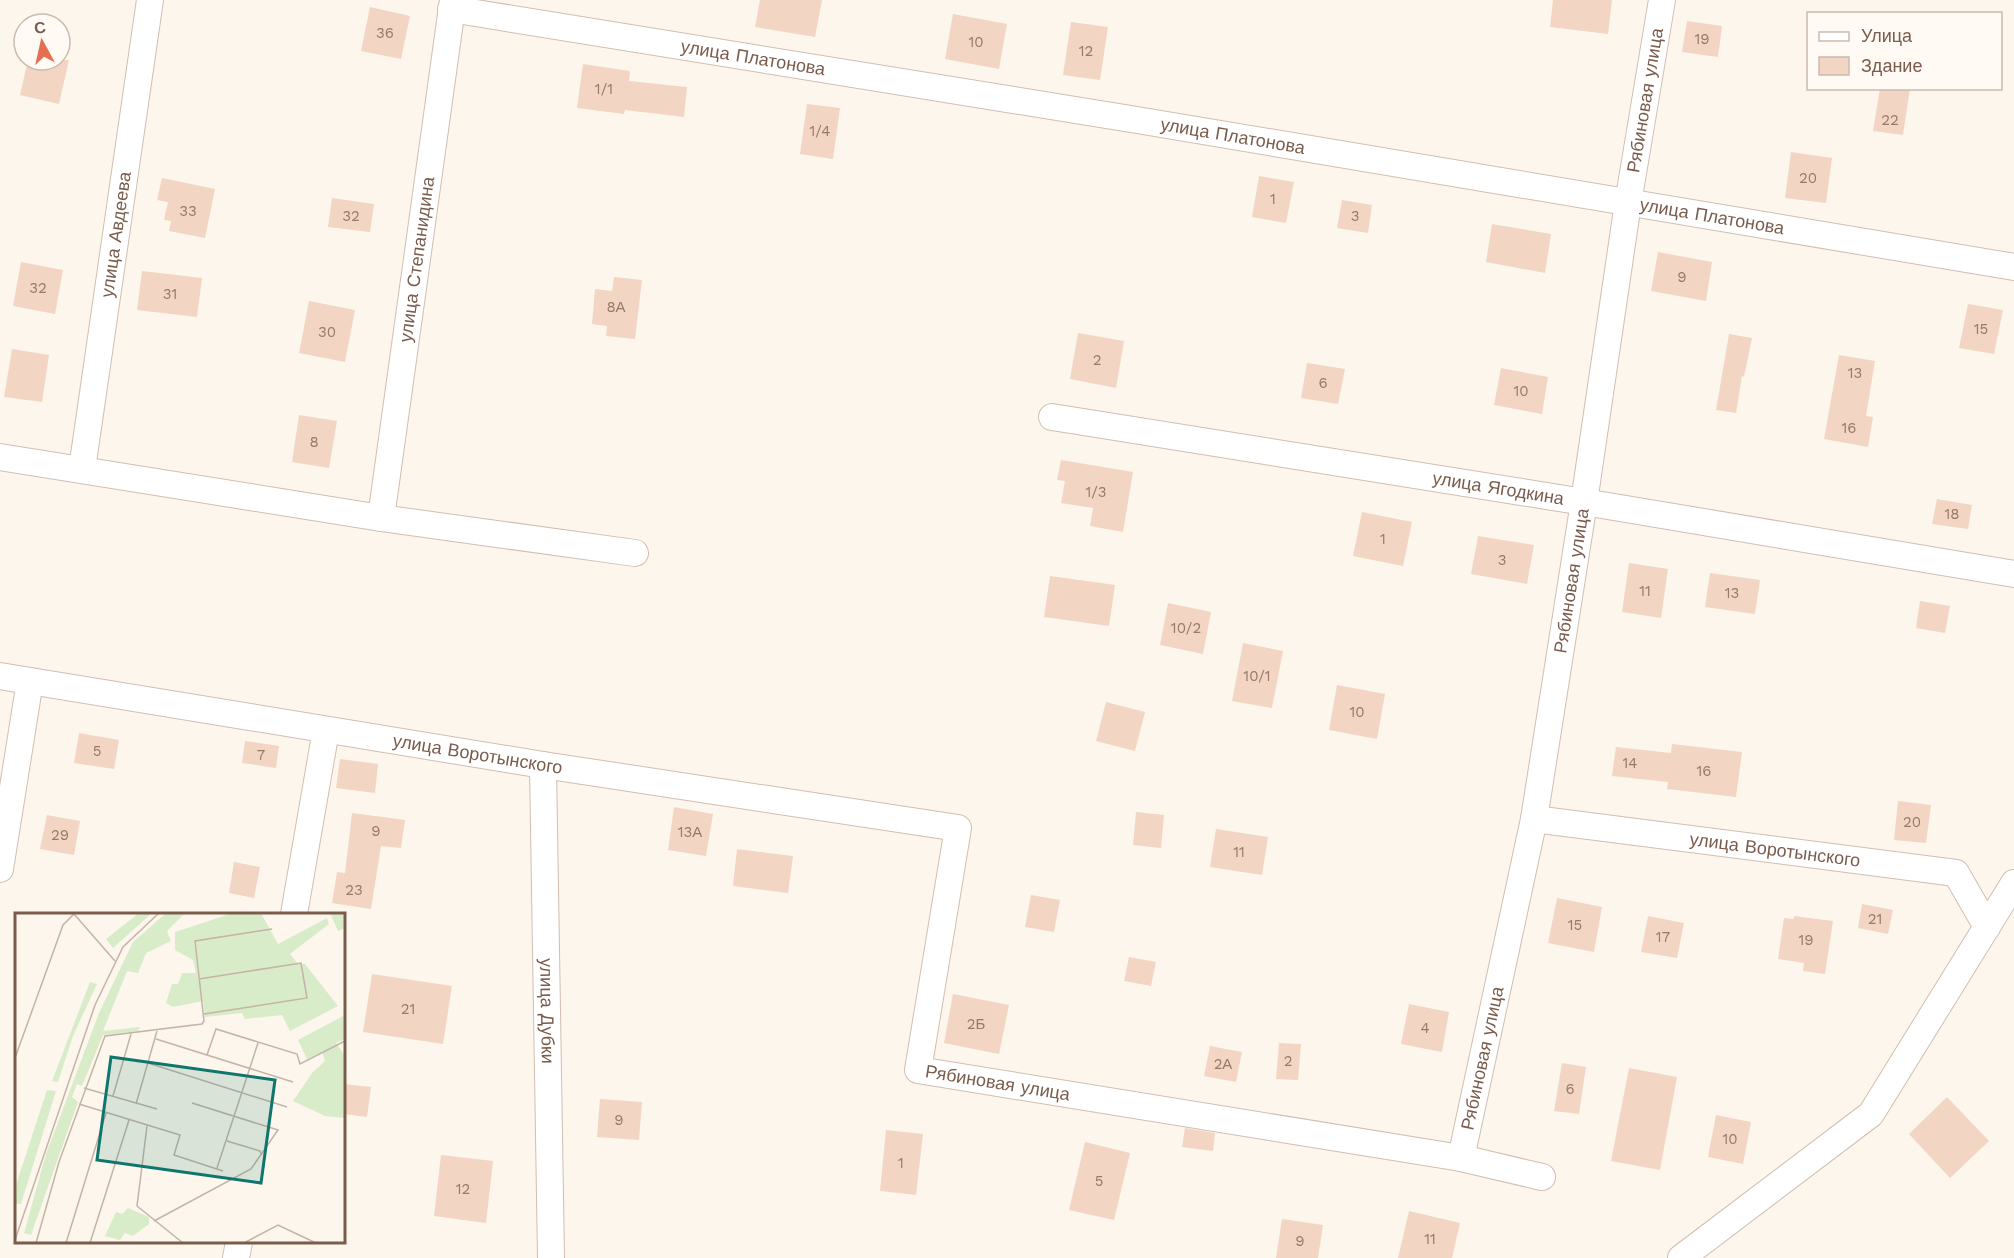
<svg xmlns="http://www.w3.org/2000/svg" width="2014" height="1258" viewBox="0 0 2014 1258" font-family="'Work Sans',sans-serif">
  <rect width="100%" height="100%" fill="#fdf6ec"/>
  <!-- building -->
  <g fill="#f3d5c3">
    <path d="M760,0H822L815,37L755,27Z"/>
    <path d="M1553,0H1612L1608,34L1550,27Z"/>
    <path d="M370,7L410,16L401,59L361,51Z"/>
    <path d="M953,14L1007,24L999,69L945,59Z"/>
    <path d="M1687,21L1722,26L1718,57L1682,52Z"/>
    <path d="M1071,22L1108,27L1100,80L1063,75Z"/>
    <path d="M28,60H69L59,104L20,95Z"/>
    <path d="M583,64L630,71L629,81L687,87L684,117L625,110L624,114L577,108Z"/>
    <path d="M1880,88H1910L1903,135L1873,131Z"/>
    <path d="M807,104L840,108L833,159L800,154Z"/>
    <path d="M1791,152L1832,158L1826,203L1785,198Z"/>
    <path d="M1259,176L1294,182L1286,223L1252,217Z"/>
    <path d="M162,178L215,189L205,238L169,231L171,221L164,220L168,202L157,200Z"/>
    <path d="M332,198L374,204L370,232L328,227Z"/>
    <path d="M1342,200L1372,205L1368,233L1337,228Z"/>
    <path d="M1492,224L1551,234L1545,273L1486,262Z"/>
    <path d="M1658,252L1712,262L1706,301L1651,291Z"/>
    <path d="M21,262L63,270L55,314L13,306Z"/>
    <path d="M142,271L202,278L197,317L137,310Z"/>
    <path d="M614,277L642,280L635,339L606,336L607,326L592,324L595,289L612,291Z"/>
    <path d="M309,301L355,310L345,362L299,353Z"/>
    <path d="M1968,304L2003,310L1994,354L1959,348Z"/>
    <path d="M1078,333L1124,341L1116,388L1070,379Z"/>
    <path d="M1729,334L1752,338L1744,377L1742,376L1736,413L1716,410Z"/>
    <path d="M12,349L49,355L42,402L4,397Z"/>
    <path d="M1839,355L1875,361L1866,416L1873,417L1868,447L1824,439Z"/>
    <path d="M1307,363L1345,369L1338,404L1301,398Z"/>
    <path d="M1501,368L1548,377L1542,414L1494,405Z"/>
    <path d="M299,415L337,421L329,468L292,462Z"/>
    <path d="M1061,460L1133,472L1123,532L1090,526L1093,508L1061,503L1065,481L1057,480Z"/>
    <path d="M1937,499L1972,505L1968,529L1932,524Z"/>
    <path d="M1362,512L1412,522L1403,566L1353,556Z"/>
    <path d="M1478,536L1534,545L1527,584L1471,574Z"/>
    <path d="M1629,563L1668,569L1661,618L1622,612Z"/>
    <path d="M1710,573L1760,580L1755,614L1705,607Z"/>
    <path d="M1050,576L1115,585L1109,626L1044,617Z"/>
    <path d="M1920,601L1950,606L1945,633L1916,628Z"/>
    <path d="M1168,603L1211,612L1203,654L1160,645Z"/>
    <path d="M1243,643L1283,651L1272,708L1232,701Z"/>
    <path d="M1337,685L1385,694L1377,739L1329,730Z"/>
    <path d="M1106,702L1145,712L1135,751L1096,741Z"/>
    <path d="M79,733L119,740L114,769L74,763Z"/>
    <path d="M245,741L279,746L276,768L242,763Z"/>
    <path d="M1672,744L1742,752L1736,797L1667,789L1668,782L1612,776L1616,747L1671,753Z"/>
    <path d="M340,759L378,764L375,793L336,788Z"/>
    <path d="M1898,801L1931,805L1926,843L1894,840Z"/>
    <path d="M674,807L713,814L706,856L668,850Z"/>
    <path d="M1136,812L1164,815L1161,848L1133,845Z"/>
    <path d="M352,813L405,820L401,848L381,846L371,909L332,903L337,872L345,873Z"/>
    <path d="M47,815L80,821L74,855L40,849Z"/>
    <path d="M1216,829L1268,837L1262,875L1210,867Z"/>
    <path d="M737,849L793,856L788,893L733,886Z"/>
    <path d="M234,862L260,867L254,898L229,893Z"/>
    <path d="M1031,895L1060,900L1054,932L1025,927Z"/>
    <path d="M1557,898L1602,907L1594,952L1548,943Z"/>
    <path d="M1862,904L1893,910L1888,934L1858,928Z"/>
    <path d="M1648,916L1684,923L1677,958L1641,952Z"/>
    <path d="M1794,916L1833,921L1825,974L1803,971L1804,963L1778,959L1784,918L1794,919Z"/>
    <path d="M1129,957L1156,962L1151,986L1124,981Z"/>
    <path d="M372,974L452,986L443,1044L363,1032Z"/>
    <path d="M953,994L1009,1005L999,1054L944,1043Z"/>
    <path d="M1409,1004L1449,1012L1442,1052L1401,1044Z"/>
    <path d="M1279,1043L1301,1044L1298,1080L1276,1079Z"/>
    <path d="M1210,1046L1242,1052L1236,1082L1204,1076Z"/>
    <path d="M1562,1063L1586,1067L1579,1114L1554,1111Z"/>
    <path d="M1629,1068L1677,1077L1660,1170L1611,1161Z"/>
    <path d="M344,1084L371,1087L367,1117L344,1114Z"/>
    <path d="M1947,1097L1989,1141L1950,1178L1909,1134Z"/>
    <path d="M600,1099L642,1102L639,1140L597,1137Z"/>
    <path d="M1716,1115L1751,1122L1743,1164L1708,1157Z"/>
    <path d="M1185,1128L1215,1133L1213,1151L1182,1147Z"/>
    <path d="M886,1130L923,1134L916,1195L880,1191Z"/>
    <path d="M1085,1142L1130,1153L1114,1220L1069,1210Z"/>
    <path d="M441,1155L493,1161L486,1223L434,1216Z"/>
    <path d="M1409,1211L1460,1223L1452,1258H1398Z"/>
    <path d="M1282,1219L1323,1225L1318,1258H1276Z"/>
  </g>
  <g fill="none" stroke-linecap="round" stroke-linejoin="round">
    <defs>
      <g id="street">
        <path id="s1" d="M451,9L1137,120L2014,267"/>
        <path id="s2" d="M1052,417L1584,502L2014,574"/>
        <path d="M0,457L381,518L635,553"/>
        <path id="s3" d="M82,469L150,0"/>
        <path id="s4" d="M381,518L453,0"/>
        <path id="s5" d="M0,676L543,765L958,828L918,1070L1461,1158L1542,1177"/>
        <path id="s6" d="M543,765L551,1258"/>
        <path id="s7" d="M1534,819L1956,873L1987,927"/>
        <path d="M0,869L30,681"/>
        <path d="M294,914L326,730"/>
        <path id="s8" d="M1461,1158L1534,819L1584,502L1628,203L1662,0"/>
        <path d="M236,1258L239,1242"/>
        <path d="M1681,1258L1871,1114L2014,883"/>
      </g>
    </defs>
    <!-- street casing -->
    <use href="#street" stroke="#d1beb0" stroke-width="28"/>
    <!-- street -->
    <use href="#street" stroke="#fff" stroke-width="26"/>
  </g>
  <g text-anchor="middle" stroke-width="5" stroke-linejoin="round" paint-order="stroke">
    <!-- number labels -->
    <g font-size="15" fill="#987a6a">
      <text x="385" y="38">36</text>
      <text x="1702" y="44">19</text>
      <text x="976" y="47">10</text>
      <text x="1086" y="56">12</text>
      <text x="604" y="94">1/1</text>
      <text x="1890" y="125">22</text>
      <text x="820" y="136">1/4</text>
      <text x="1808" y="183">20</text>
      <text x="1273" y="204">1</text>
      <text x="188" y="216">33</text>
      <text x="351" y="221">32</text>
      <text x="1355" y="221">3</text>
      <text x="1682" y="282">9</text>
      <text x="38" y="293">32</text>
      <text x="170" y="299">31</text>
      <text x="616" y="312">8А</text>
      <text x="1981" y="334">15</text>
      <text x="327" y="337">30</text>
      <text x="1097" y="365">2</text>
      <text x="1855" y="378">13</text>
      <text x="1323" y="388">6</text>
      <text x="1521" y="396">10</text>
      <text x="1849" y="433">16</text>
      <text x="314" y="447">8</text>
      <text x="1096" y="497">1/3</text>
      <text x="1952" y="519">18</text>
      <text x="1383" y="544">1</text>
      <text x="1502" y="565">3</text>
      <text x="1645" y="596">11</text>
      <text x="1732" y="598">13</text>
      <text x="1186" y="633">10/2</text>
      <text x="1257" y="681">10/1</text>
      <text x="1357" y="717">10</text>
      <text x="97" y="756">5</text>
      <text x="261" y="760">7</text>
      <text x="1630" y="768">14</text>
      <text x="1704" y="776">16</text>
      <text x="1912" y="827">20</text>
      <text x="376" y="836">9</text>
      <text x="690" y="837">13А</text>
      <text x="60" y="840">29</text>
      <text x="1239" y="857">11</text>
      <text x="354" y="895">23</text>
      <text x="1875" y="924">21</text>
      <text x="1575" y="930">15</text>
      <text x="1663" y="942">17</text>
      <text x="1806" y="945">19</text>
      <text x="408" y="1014">21</text>
      <text x="976" y="1029">2Б</text>
      <text x="1425" y="1033">4</text>
      <text x="1288" y="1066">2</text>
      <text x="1223" y="1069">2А</text>
      <text x="1570" y="1094">6</text>
      <text x="619" y="1125">9</text>
      <text x="1730" y="1144">10</text>
      <text x="901" y="1168">1</text>
      <text x="1099" y="1186">5</text>
      <text x="463" y="1194">12</text>
      <text x="1430" y="1244">11</text>
      <text x="1300" y="1246">9</text>
    </g>
    <!-- street labels -->
    <g font-size="18" fill="#7a5c4d" stroke="#fffaf3">
      <text dy="6" stroke="none"><textPath href="#s1" startOffset="306">улица Платонова</textPath></text>
      <text dy="6" stroke="none"><textPath href="#s8" startOffset="1074">Рябиновая улица</textPath></text>
      <text dy="6" stroke="none"><textPath href="#s1" startOffset="792">улица Платонова</textPath></text>
      <text dy="6" stroke="none"><textPath href="#s1" startOffset="1278">улица Платонова</textPath></text>
      <text dy="6" stroke="none"><textPath href="#s3" startOffset="237">улица Авдеева</textPath></text>
      <text dy="6" stroke="none"><textPath href="#s4" startOffset="261">улица Степанидина</textPath></text>
      <text dy="6" stroke="none"><textPath href="#s2" startOffset="452">улица Ягодкина</textPath></text>
      <text dy="6" stroke="none"><textPath href="#s8" startOffset="588">Рябиновая улица</textPath></text>
      <text dy="6" stroke="none"><textPath href="#s5" startOffset="484">улица Воротынского</textPath></text>
      <text dy="6" stroke="none"><textPath href="#s7" startOffset="243">улица Воротынского</textPath></text>
      <text dy="6" stroke="none"><textPath href="#s6" startOffset="246">улица Дубки</textPath></text>
      <text dy="6" stroke="none"><textPath href="#s8" startOffset="102">Рябиновая улица</textPath></text>
      <text dy="6" stroke="none"><textPath href="#s5" startOffset="1296">Рябиновая улица</textPath></text>
    </g>
  </g>
  <!-- overview -->
  <g transform="translate(15 913)">
    <rect width="330" height="330" fill="#fdf6ec"/>
    <path d="M124,0H137L98,35L91,26ZM151,0H170L152,18L156,28L131,40L123,60L112,58L88,118L125,114L123,118L88,122L67,173L62,171L57,184L63,189L16,322L9,320L31,241L84,100L118,29ZM218,0H246L263,31L312,5L314,11L275,41L283,51H290L323,93L275,118L267,102L230,106L227,100L190,104L188,88L158,94L151,90L157,71H163L167,60H181L178,47L160,37V19ZM315,0H330V15L323,18ZM75,69L82,71L58,123L43,169L37,168ZM330,102V126L321,130L330,143V205L310,203L278,188L297,160L310,148L307,139L292,146L283,127ZM32,177L41,178L6,291H0V275ZM113,295L134,304V311L118,323L110,320L105,327L90,323L101,299L107,301Z" fill="#d8ecc9"/>
    <path fill="none" stroke="#c5b3a7" stroke-width="1.5" d="M59,1L100,48M184,66L286,50L292,85L189,101M141,126L278,169M192,142L201,116L282,141L285,151L330,128M0,145L48,12L59,1M133,150L272,194M69,175L142,196M98,183L116,121M64,191L165,222L159,242L208,258M121,191L142,118M132,213L122,293L168,330M212,228L245,238L247,242M202,255L243,130M139,308L236,256L263,217L177,190M0,327L80,92L108,34L144,0M21,330L44,249L90,123L187,111L189,108L180,28L257,16M51,330L91,200M75,330L114,207M229,330L263,312L301,330"/>
    <path fill="#0f766e" fill-opacity="0.15" stroke="#0f766e" stroke-width="3" d="M96,144L260,167L246,270L82,247Z"/>
    <rect width="330" height="330" fill="none" stroke="#7a5c4d" stroke-width="3"/>
  </g>
  <!-- legend -->
  <rect x="1807" y="12" width="195" height="78" fill="#fffaf3" stroke="#cabbb1" stroke-width="1.5"/>
  <rect x="1819" y="32" width="30" height="9" fill="#ffffff" stroke="#cabbb1" stroke-width="1.5"/>
  <text x="1861" y="42" font-size="18" fill="#7a5c4d">Улица</text>
  <rect x="1819" y="57" width="30" height="18" fill="#f3d5c3" stroke="#cabbb1" stroke-width="1.5"/>
  <text x="1861" y="72" font-size="18" fill="#7a5c4d">Здание</text>
  <!-- north arrow -->
  <g transform="translate(42 42) rotate(352)"><circle r="28" fill="#fffaf3" stroke="#cabbb1" stroke-width="1.5"/>
  <path d="M0-4.5L10 22L0 15L-10 22Z" fill="#e76f51"/>
  <text y="-9" font-size="16" font-weight="bold" text-anchor="middle" fill="#7a5c4d">С</text>
  </g>
</svg>
